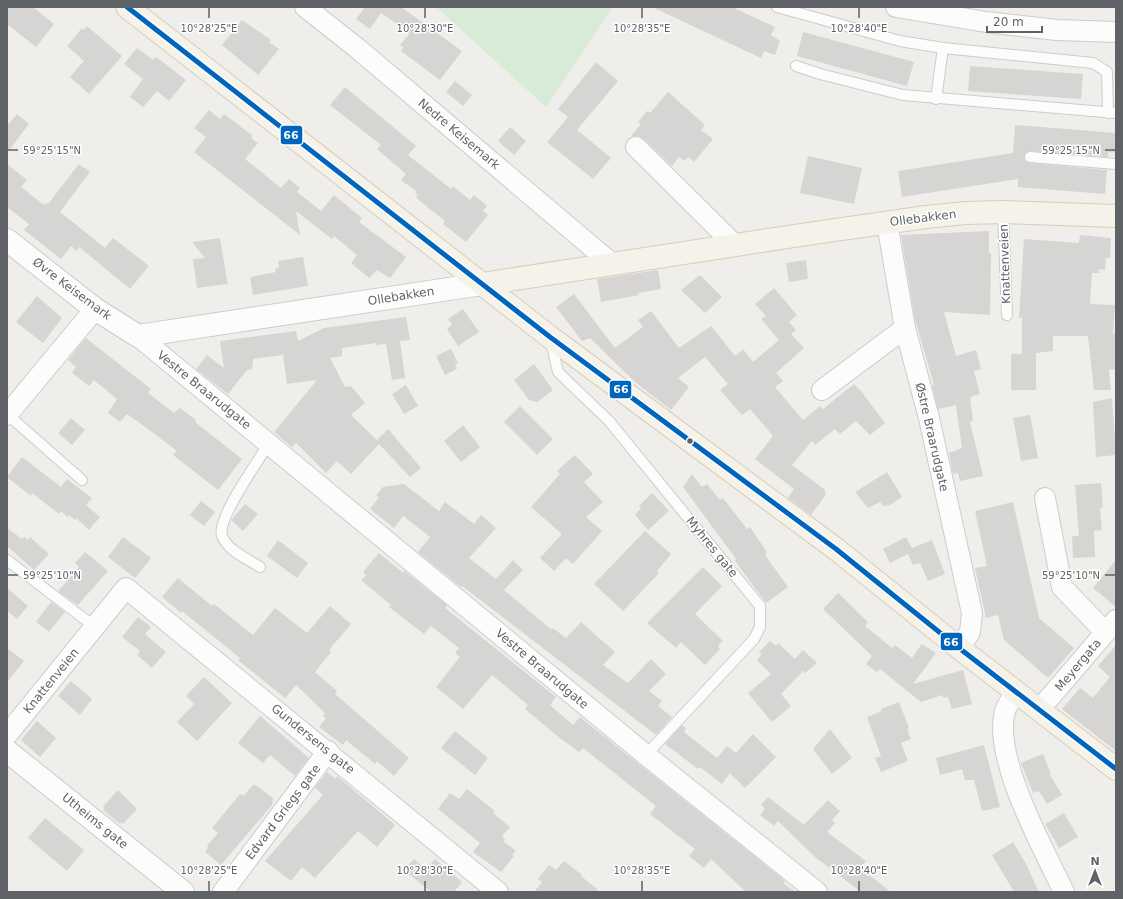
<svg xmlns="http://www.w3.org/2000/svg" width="1123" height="899" viewBox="0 0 1123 899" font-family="'DejaVu Sans',sans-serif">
  <rect width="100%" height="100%" fill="#efeeea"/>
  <!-- green -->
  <path fill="#d8ebd6" d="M436,7H613L546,107Z"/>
  <!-- building -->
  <g fill="#d6d5d3">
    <path d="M7,7H33L54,24L36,47L7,24Z"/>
    <path d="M365,7H401L462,51L440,80L401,51L403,47L400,45L410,33L381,13L370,29L356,19Z"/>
    <path d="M652,7H732L775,27L771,35L780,41L775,55L764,51L761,58Z"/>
    <path d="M242,20L271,40L269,42L279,49L258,75L222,45Z"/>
    <path d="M87,26L122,56L89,94L70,77L84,61L67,46L82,28L84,30Z"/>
    <path d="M803,32L914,62L907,86L797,56Z"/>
    <path d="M137,48L153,60L155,57L159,59L186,80L169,101L157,91L143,107L130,97L143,79L124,64Z"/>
    <path d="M596,62L618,81L577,130L611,158L593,179L547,142L568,117L558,109Z"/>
    <path d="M970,66L1083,74L1081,99L968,91Z"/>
    <path d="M455,81L472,95L463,106L446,92Z"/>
    <path d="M345,87L416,146L408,155L451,189L453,186L470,200L474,195L487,206L483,211L488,215L466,242L443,224L445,221L416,198L418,195L415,193L416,191L401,180L406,174L377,149L381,145L330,105Z"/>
    <path d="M668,92L705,125L701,130L713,139L694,162L688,157L685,161L679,157L672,166L644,139L639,136H631L641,124L638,122L647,111L650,113Z"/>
    <path d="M209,110L220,119L224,114L253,136L251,138L258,143L245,159L281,188L289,179L300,188L297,192L321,211L334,195L362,218L359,222L406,257L390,278L377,270L369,278L351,263L357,255L334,236L332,239L296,211L300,235L194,152L206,137L194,128Z"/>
    <path d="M17,114L29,124L7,153V126Z"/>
    <path d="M1015,125L1116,133V153L1108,152V157L1031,151H1027L1024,156V160L1029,163L1107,170L1105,194L1018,187V179L902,197L898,171L1013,153Z"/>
    <path d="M510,127L526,141L514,155L498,141Z"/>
    <path d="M808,156L862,168L854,204L800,193Z"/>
    <path d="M7,164L27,180L21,187L44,205L46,203L48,204L79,164L90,172L60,212L105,248L113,238L149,266L130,289L79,247L77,251L71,246L61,259L24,230L29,224L7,207Z"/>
    <path d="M989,231V253H991L990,315L944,312L956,356L976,350L981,369L974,371L980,394L970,397L973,421L970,422L983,476L960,481L958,473L953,474L949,453L962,448L956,405L938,409L932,385H934L915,319L901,235Z"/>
    <path d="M1080,235L1111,238L1110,258H1106L1105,270L1099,269V273H1092L1090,304L1115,305L1113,334H1116V369L1109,370L1111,390H1094L1088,336H1053V351L1036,353V390H1011V354H1022V318H1019L1024,239L1079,243Z"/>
    <path d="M220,238L228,286L226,284L197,288L193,259L205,258L192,242Z"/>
    <path d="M303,257L308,286L253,295L250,277L276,272L275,269L279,268L278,261Z"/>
    <path d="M806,260L808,279L789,282L786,263Z"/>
    <path d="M658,270L661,289L638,293L640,295L601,302L597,279Z"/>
    <path d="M700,275L722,297L705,313L681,290Z"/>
    <path d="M774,288L797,315L789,322L796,330L791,334L804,348L776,373L783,381L775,387L803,420L820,406L823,409L854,384L861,391L885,423L870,435L856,421L840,434L835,429L815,445L812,441L792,465L825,490V496L811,515L788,498L794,489L755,459L773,436L750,409L742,415L720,390L728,384L705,357L678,378L689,387L671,410L635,382L590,338L582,341L556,307L574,294L615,348L643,327L638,320L651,311L679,348L711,326L735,356L743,349L753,362L779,340L761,319L766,316L755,304Z"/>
    <path d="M37,296L62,318L43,343L16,322Z"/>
    <path d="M463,309L479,332L458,346L447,329L452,325L448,319Z"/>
    <path d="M406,317L410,340L400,341L405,378L392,380L386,344L376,345V343L342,348V356L330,358L345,387L351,386L365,403L351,415L377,440L388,429L421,468L410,477L379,444L351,474L337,461L326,473L296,443L292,447L274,432L317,380L287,384L283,355L253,359L252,369L247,370L228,394L196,369L207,355L224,368L220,341L296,331L298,341L324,328Z"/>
    <path d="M86,338L151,389L148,393L174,413L180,408L196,420L195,422L242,459L218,490L173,455L177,451L144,426L127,414L120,422L108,413L117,399L94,380L89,386L72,373L76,367L68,360Z"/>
    <path d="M451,349L458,363L455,364L457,369L445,375L436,356Z"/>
    <path d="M534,364L553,390L537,402L529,400L514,380Z"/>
    <path d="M406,385L418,406L404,414L392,394Z"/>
    <path d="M1112,398L1116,455L1096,457L1093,402Z"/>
    <path d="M520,406L553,439L537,455L504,422Z"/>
    <path d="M1030,415L1038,458L1021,461L1013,418Z"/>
    <path d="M71,418L85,430L72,445L58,433Z"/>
    <path d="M463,425L480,447L461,462L444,441Z"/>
    <path d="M575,455L593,474L584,482L603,502L586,517L602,531L573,564L566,558L554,571L540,558L562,534L531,507L560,474L557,471Z"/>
    <path d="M22,457L61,487L67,479L92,498L86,505L100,517L89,530L76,518L75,520L69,515L68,517L61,511L59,514L32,493L31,496L7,477Z"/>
    <path d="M887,472L902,497L890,505L883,506L880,502L868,508L855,492Z"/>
    <path d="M692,474L702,487L707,484L720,500L723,498L747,529L750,527L767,552L765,555L788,587L766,603L735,561L736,559L683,487Z"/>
    <path d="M1101,483L1103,507L1100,508L1102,530L1094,531L1095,557L1073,558L1072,536H1079L1075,485Z"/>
    <path d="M404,484L439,511L445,502L474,524L481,515L496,528L469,558L496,579L513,560L523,570L504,590L552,630L553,628L566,638L581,622L615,652L603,665L628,683L651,659L666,674L649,691L662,701L658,706L672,717L656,735L462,586L461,587L418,552L430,537L403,516L394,528L370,509L379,497L376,496L383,487Z"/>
    <path d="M652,493L669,511L648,530L635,515L641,508L639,506Z"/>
    <path d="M201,501L215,512L204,526L190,515Z"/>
    <path d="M1013,502L1039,618L1074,648L1048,678L1004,640L998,615L986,618L975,568L987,566L975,511Z"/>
    <path d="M245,504L258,514L243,531L231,520Z"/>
    <path d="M7,528L22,539L25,537L28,540L30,537L49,554L34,570L7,546Z"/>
    <path d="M645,531L671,554L657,571L659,573L623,611L594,584Z"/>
    <path d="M123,537L151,558L135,578L108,557Z"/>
    <path d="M906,537L912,548L932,540L945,574L928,581L920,563L913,565L908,554L890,563L883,549Z"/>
    <path d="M278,540L308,563L297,578L267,556Z"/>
    <path d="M85,552L108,571L78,605L59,592V590L79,567L75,563Z"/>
    <path d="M379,553L403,573L404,571L447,605L445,608L556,697L550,705L573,725L580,717L785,881L783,883L795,892H746L711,859L704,868L689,856L695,849L650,814L656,806L583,748L579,752L556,735L525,709L528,705L492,675L463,709L436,687L460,657L455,653L459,648L431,626L424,634L389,607L391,605L361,580L366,575L363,572Z"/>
    <path d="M1116,560V607L1093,588Z"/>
    <path d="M703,567L722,586L695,614L723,641L718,646L720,649L705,665L681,642L676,648L647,623Z"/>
    <path d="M178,578L212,606L214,604L253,635L275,608L307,633L330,606L351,624L329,650L331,652L315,672L337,691L335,694L409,758L394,776L377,761L375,764L346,740L343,745L319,727L326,718L323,716L325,713L296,685L285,698L238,660L240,658L182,611L181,613L162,597Z"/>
    <path d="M7,588L28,606L17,619L7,611Z"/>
    <path d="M838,593L868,622L865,626L892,648L895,645L912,658L922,644L936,653L913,684L963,670L972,704L952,709L948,697L943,698L942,695L921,702L880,669L877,672L866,664L872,656L823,609Z"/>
    <path d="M51,602L65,612L49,632L36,622Z"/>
    <path d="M138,617L151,627L145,634L166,652L152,668L137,655L140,651L122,637Z"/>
    <path d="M770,641L776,646L778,643L795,659L803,650L817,663L805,673L803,671L781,694L791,706L772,722L748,693L771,674L757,660L762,654L759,652Z"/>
    <path d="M1116,645V751L1062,709L1080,688L1093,698L1110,677L1098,666Z"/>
    <path d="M7,648L24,661L7,682Z"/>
    <path d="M204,677L232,703L197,741L177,722L194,704L186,696Z"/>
    <path d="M71,681L92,699L80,715L58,696Z"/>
    <path d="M899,702L909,728L907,729L911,739L901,743L908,761L881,772L875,758L881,756L867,717L882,711L881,709Z"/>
    <path d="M260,716L309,758L295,776L270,755L263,763L238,743Z"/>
    <path d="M37,721L56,738L40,757L21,740Z"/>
    <path d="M682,725L686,728L684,732L717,758L727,746L736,753L753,734L776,757L745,788L730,773L722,784L700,767L698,769L665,744Z"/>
    <path d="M830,729L852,758L832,774L813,749Z"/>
    <path d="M455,731L488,758L475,775L441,748Z"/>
    <path d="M984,745L1000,807L982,811L974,780H965L962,769L940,775L936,758Z"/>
    <path d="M1043,754L1051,774L1050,775L1062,795L1047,804L1039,791L1033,793L1021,763Z"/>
    <path d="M327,772L335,779L337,776L395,825L377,847L358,831L315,878L302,867L291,881L265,861L323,795L315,788Z"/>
    <path d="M254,784L273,798L272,805L221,865L205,852L208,848L207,846L218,833L212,828L240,794L243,796Z"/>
    <path d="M467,789L495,811L493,813L510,827L502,836L505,839L503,841L516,851L512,855L514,856L501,872L473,852L480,843L438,809L450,793L459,799Z"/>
    <path d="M118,790L137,809L123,824L122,822L120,824L103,810L105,808L103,807Z"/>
    <path d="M768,797L804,825L828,800L840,811L832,820L835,823L827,832L866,861L860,868L891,892H861L815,857L778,821L774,826L760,815L765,809L761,805Z"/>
    <path d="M1064,813L1078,837L1059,848L1045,824Z"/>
    <path d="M45,818L84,850L67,871L28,838Z"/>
    <path d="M1013,842L1025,862L1039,892H1014L992,855Z"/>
    <path d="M414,859L426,869L435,859L462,882L454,892H431L404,870Z"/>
    <path d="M564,861L582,875L581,876L600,892H534L542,882L538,879L549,865L556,870Z"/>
  </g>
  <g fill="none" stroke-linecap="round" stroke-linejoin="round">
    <defs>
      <g id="lane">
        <path d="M777,7L900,41L943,48L1093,63L1107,72L1108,113"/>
        <path d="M796,66L820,74L903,95L1116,113"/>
        <path d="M936,99L943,48"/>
        <path d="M1030,157L1116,164"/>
        <path d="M1003,212L1007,315"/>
        <path d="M551,341L558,372L609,421L760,606V627L754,639L646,755"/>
        <path d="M8,415L82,480"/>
        <path d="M7,560L95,627"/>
        <path d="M260,567C248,559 228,551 222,536C216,519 259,460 269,443"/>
      </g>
      <g id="street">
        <path d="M305,7L357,48L611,263"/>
        <path d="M896,7L986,22L1057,30L1116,32"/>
        <path d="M636,147L735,245"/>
        <path d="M887,223L905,328L929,418L972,613L970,632L959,648"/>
        <path d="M138,336L646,755L817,892"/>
        <path d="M822,390L905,328"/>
        <path d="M7,415L95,309"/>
        <path d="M1045,498L1062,587L1105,632"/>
        <path d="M1016,692C1013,698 1007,704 1005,711C992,757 1044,850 1064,892"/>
        <path d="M1039,710L1116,620"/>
        <path d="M7,735L126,588L498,892"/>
        <path d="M223,892L328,751"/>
      </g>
      <g id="secondary">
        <path d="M7,240L95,309L138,336L482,284"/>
        <path d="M7,751L183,892"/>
      </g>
      <g id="primary">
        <path d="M127,7L550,337L836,549L959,648L1116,769"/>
        <path d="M482,284L814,233L926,217L966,213L1003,212L1116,216"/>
      </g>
    </defs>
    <!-- lane casing -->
    <use href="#lane" stroke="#cbcccc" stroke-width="12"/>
    <!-- street casing -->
    <use href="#street" stroke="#cbcccc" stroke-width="22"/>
    <!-- secondary casing -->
    <use href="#secondary" stroke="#cacacb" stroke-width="24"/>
    <!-- primary casing -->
    <use href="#primary" stroke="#d7ceb8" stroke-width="24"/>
    <!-- lane -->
    <use href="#lane" stroke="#fdfcfc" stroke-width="10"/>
    <!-- street -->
    <use href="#street" stroke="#fdfcfc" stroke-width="20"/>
    <!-- secondary -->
    <use href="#secondary" stroke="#fdfcfc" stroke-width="22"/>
    <!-- primary -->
    <use href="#primary" stroke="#f4f2e9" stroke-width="22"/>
    <defs>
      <path id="bus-1" d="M127,7L550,337L836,549L959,648L1116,769"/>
    </defs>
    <!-- bus-1 casing -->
    <use href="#bus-1" stroke="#fff" stroke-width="8"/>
    <!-- bus-1 -->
    <use href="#bus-1" stroke="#0065bd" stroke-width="5"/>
  </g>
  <!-- ticks -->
  <path fill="none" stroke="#5f6368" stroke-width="1.5" d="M209,8V18M425,8V18M642,8V18M859,8V18M8,150H18M1105,150H1115M8,575H18M1105,575H1115M209,881V891M425,881V891M642,881V891M859,881V891"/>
  <!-- markers -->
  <circle fill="#5f6368" stroke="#fff" stroke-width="1.5" cx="690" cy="441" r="3.5"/>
  <g text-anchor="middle" stroke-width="3" stroke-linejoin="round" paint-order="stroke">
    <!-- street labels -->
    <g font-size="12" fill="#5f6368" stroke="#fff">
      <text transform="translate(459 134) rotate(40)" y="4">Nedre Keisemark</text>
      <text transform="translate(923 218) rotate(-7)" y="4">Ollebakken</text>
      <text transform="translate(1005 264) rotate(-92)" y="4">Knattenveien</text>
      <text transform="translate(72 289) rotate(37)" y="4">Øvre Keisemark</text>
      <text transform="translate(401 296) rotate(-9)" y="4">Ollebakken</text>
      <text transform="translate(204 390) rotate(39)" y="4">Vestre Braarudgate</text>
      <text transform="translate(932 437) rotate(77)" y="4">Østre Braarudgate</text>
      <text transform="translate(712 547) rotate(51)" y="4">Myhres gate</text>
      <text transform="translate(1078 665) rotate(-50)" y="4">Meyergata</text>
      <text transform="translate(542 669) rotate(40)" y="4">Vestre Braarudgate</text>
      <text transform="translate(51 681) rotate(-51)" y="4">Knattenveien</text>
      <text transform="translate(313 739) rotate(39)" y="4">Gundersens gate</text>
      <text transform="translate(283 812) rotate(-53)" y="4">Edvard Griegs gate</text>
      <text transform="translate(95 821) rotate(39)" y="4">Utheims gate</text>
    </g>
  </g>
  <g font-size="10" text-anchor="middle" fill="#5f6368" stroke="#fff" stroke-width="3" stroke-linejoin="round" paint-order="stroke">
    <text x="209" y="32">10°28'25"E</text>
    <text x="425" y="32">10°28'30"E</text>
    <text x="642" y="32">10°28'35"E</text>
    <text x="859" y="32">10°28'40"E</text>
    <text x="52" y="154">59°25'15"N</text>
    <text x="1071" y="154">59°25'15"N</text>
    <text x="52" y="579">59°25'10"N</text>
    <text x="1071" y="579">59°25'10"N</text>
    <text x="209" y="874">10°28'25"E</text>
    <text x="425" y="874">10°28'30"E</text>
    <text x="642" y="874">10°28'35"E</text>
    <text x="859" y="874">10°28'40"E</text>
  </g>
  <g stroke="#fff" stroke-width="1.5">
    <rect x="280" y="125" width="23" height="20" rx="4" fill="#0065bd"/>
    <rect x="609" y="380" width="23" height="19" rx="4" fill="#0065bd"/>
    <rect x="940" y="632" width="23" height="19" rx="4" fill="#0065bd"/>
  </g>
  <g font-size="11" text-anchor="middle" font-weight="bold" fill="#fff">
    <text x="291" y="139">66</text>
    <text x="621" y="393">66</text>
    <text x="951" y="646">66</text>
  </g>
  <!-- border -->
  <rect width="1123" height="899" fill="none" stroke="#5f6368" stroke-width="16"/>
  <!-- north arrow -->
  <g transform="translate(1095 871)" stroke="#ffffff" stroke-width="3" paint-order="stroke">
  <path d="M0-3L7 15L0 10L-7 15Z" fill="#5f6368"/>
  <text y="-6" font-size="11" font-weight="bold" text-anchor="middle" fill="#5f6368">N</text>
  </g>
  <!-- scale -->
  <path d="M987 26v6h55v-6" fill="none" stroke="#5f6368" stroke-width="2"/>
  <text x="993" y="26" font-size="12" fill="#5f6368" stroke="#ffffff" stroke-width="3" paint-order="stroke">20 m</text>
</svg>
